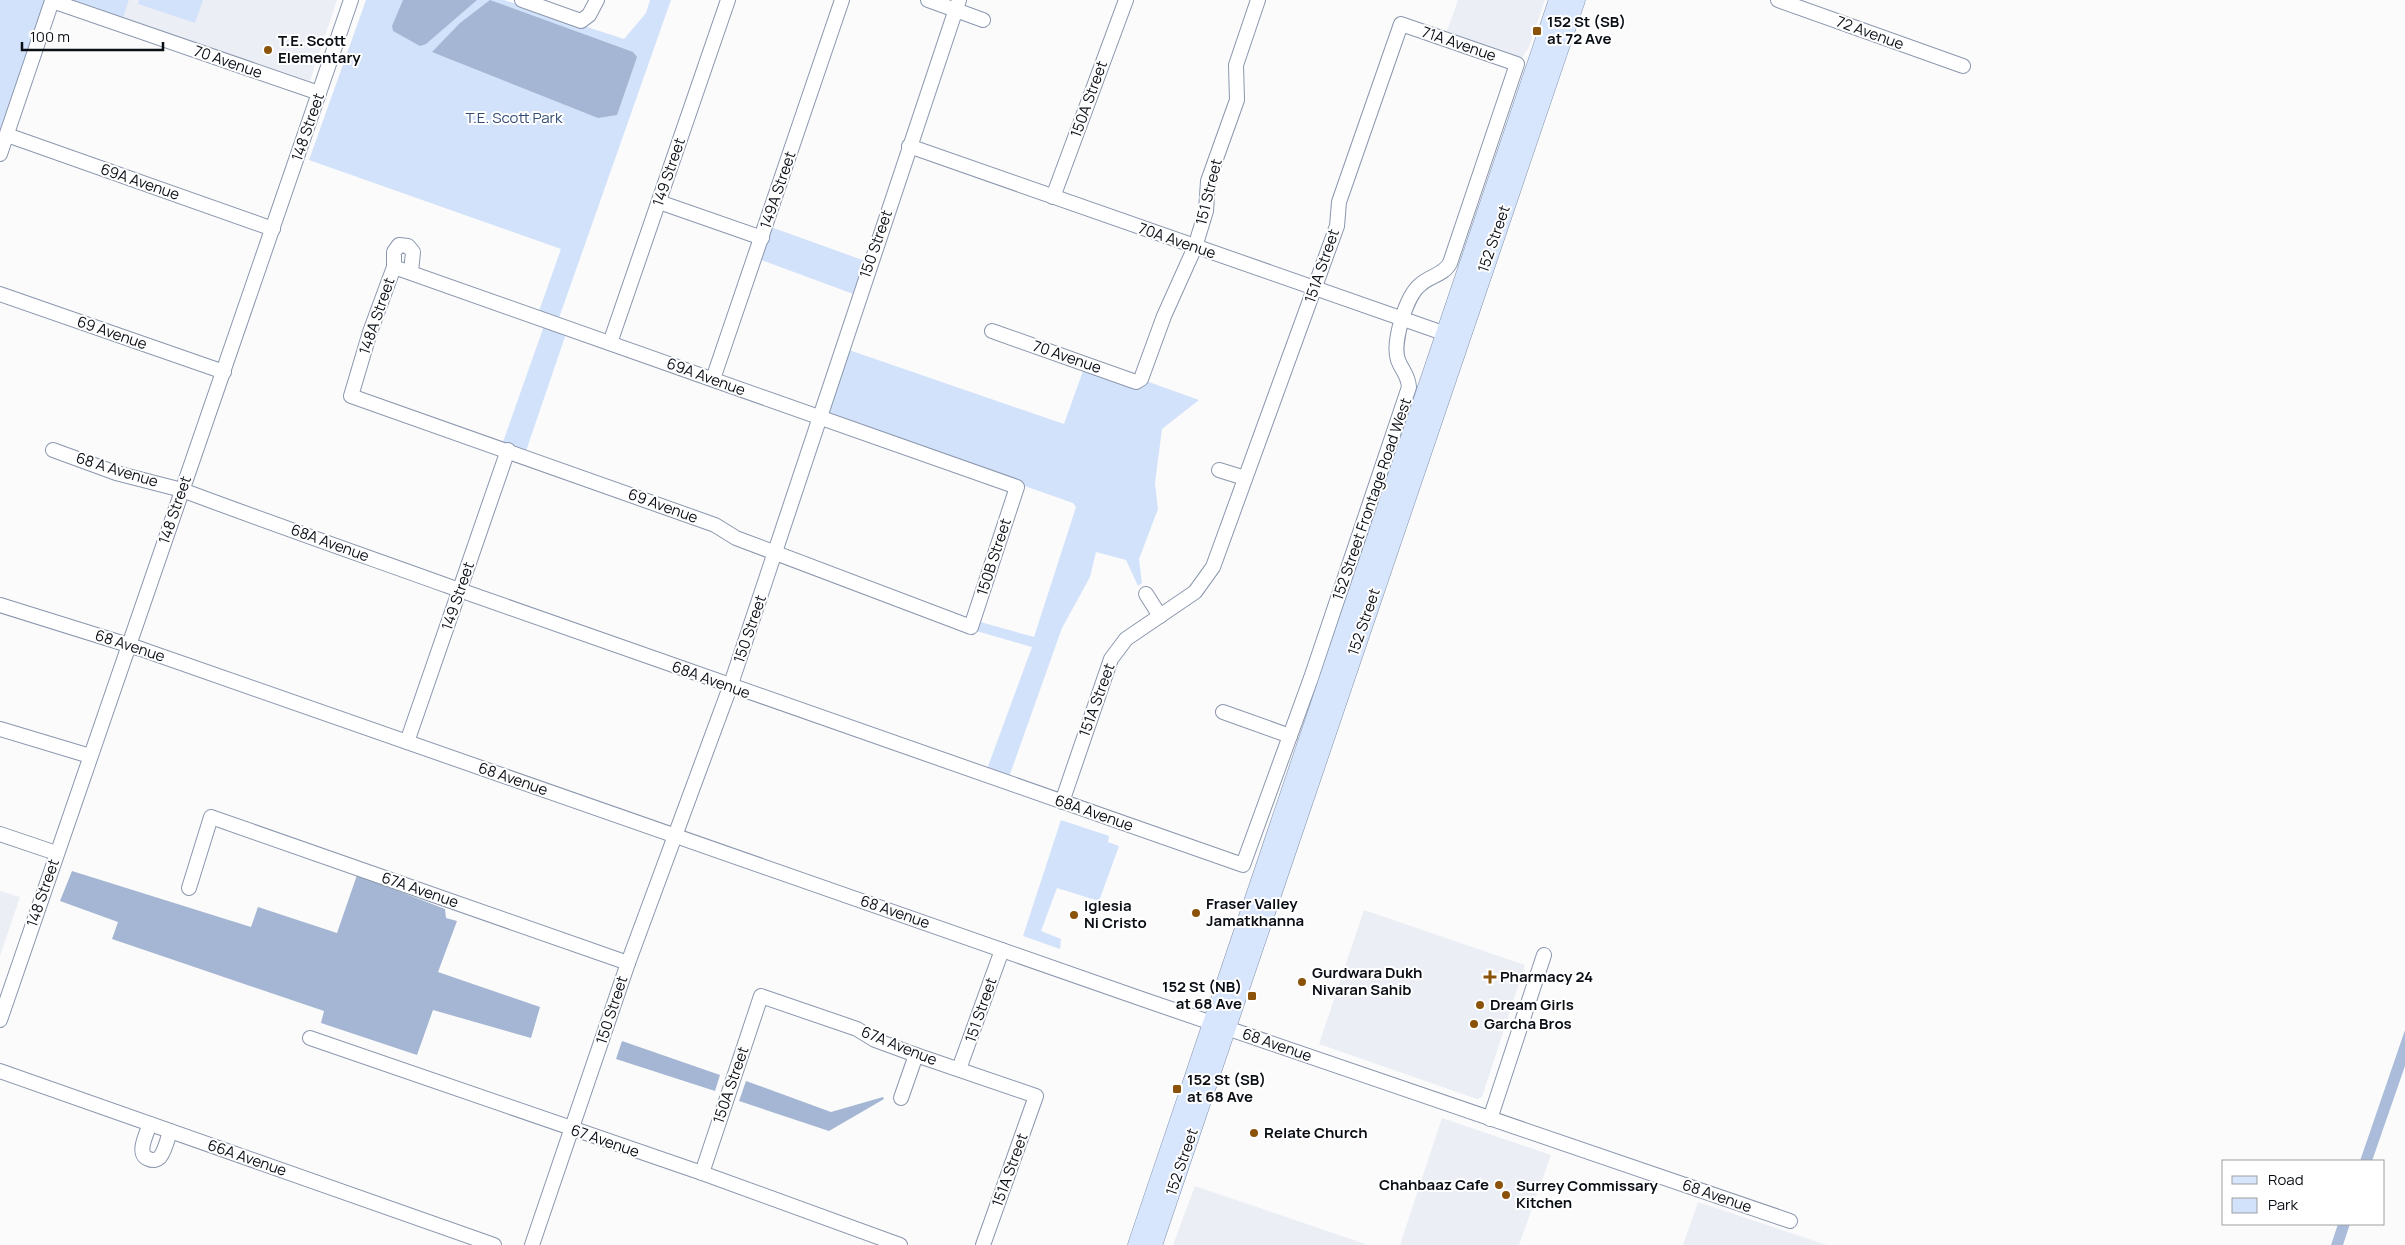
<svg xmlns="http://www.w3.org/2000/svg" width="2405" height="1245" viewBox="0 0 2405 1245" font-family="Manrope,sans-serif">
  <rect width="100%" height="100%" fill="#fbfbfb"/>
  <!-- built -->
  <g fill="#ebeef4">
    <path d="M129,0H337L310,81L123,18Z"/>
    <path d="M1458,0H1545L1529,47L1520,61L1447,31Z"/>
    <path d="M0,891L20,897L0,956Z"/>
    <path d="M1364,910L1525,965L1482,1097L1477,1099L1319,1044Z"/>
    <path d="M1442,1118L1551,1155L1519,1245H1400Z"/>
    <path d="M1195,1186L1368,1245H1173Z"/>
    <path d="M1698,1202L1827,1245H1683Z"/>
  </g>
  <!-- green -->
  <g fill="#d3e2fb">
    <path d="M0,0H49L0,141Z"/>
    <path d="M65,0H129L123,18Z"/>
    <path d="M139,0H203L195,23L138,4Z"/>
    <path d="M366,0H504L624,39L646,13L650,0H671L559,318L539,311L561,249L309,160Z"/>
    <path d="M768,226L868,262L856,295L756,258Z"/>
    <path d="M545,323L567,331L526,451L503,442Z"/>
    <path d="M846,349L1064,424L1084,368L1142,388L1146,381L1199,400L1162,429L1155,483L1158,509L1139,559L1142,583L1138,586L1126,560L1096,552L1090,577L1062,628L1009,777L987,769L1032,647L973,630L977,621L1034,637L1076,507L1073,503L823,415Z"/>
    <path d="M1061,820L1109,836L1108,842L1119,846L1099,901L1057,888L1041,931L1061,939L1060,949L1023,936Z"/>
  </g>
  <!-- forest -->
  <g fill="#a4b6d3">
    <path d="M403,0H477L426,44L420,46L393,31L392,26Z"/>
    <path d="M490,0L633,52L637,57L617,115L598,118L432,52L460,23Z"/>
    <path d="M72,871L251,927L258,907L337,933L357,875L445,909L446,918L457,921L438,972L540,1007L531,1038L433,1010L417,1055L321,1023L324,1011L112,939L118,922L60,901Z"/>
    <path d="M622,1041L720,1075L715,1091L616,1059Z"/>
    <path d="M746,1081L831,1112L883,1097L884,1099L829,1131L739,1101Z"/>
  </g>
  <!-- water -->
  <g fill="#aabcda">
    <path d="M2405,1030V1066L2372,1161H2360Z"/>
    <path d="M2338,1224H2350L2343,1245H2331Z"/>
  </g>
  <g fill="none" stroke-linecap="round" stroke-linejoin="round">
    <defs>
      <g id="minor">
        <path d="M522,0L581,21L589,15L597,0"/>
        <path d="M928,0L983,20"/>
        <path d="M1778,0L1963,66"/>
        <path d="M7,135L273,229"/>
        <path d="M909,146L1446,334"/>
        <path d="M0,154L52,1L319,93"/>
        <path d="M1053,197L1126,0"/>
        <path d="M659,202L762,238"/>
        <path d="M394,267L1017,487L971,627L736,538L715,525L351,396L370,332L394,267V252L399,245L408,246L413,252L411,272"/>
        <path d="M0,294L224,372"/>
        <path d="M992,331L1136,382L1141,379L1164,316L1195,247L1206,211L1208,181L1237,100L1236,65L1258,0"/>
        <path d="M610,343L728,0"/>
        <path d="M713,379L842,0"/>
        <path d="M53,450L116,473L182,490C270,523 359,554 448,586C712,680 977,773 1243,865L1311,678L1409,387C1408,374 1402,371 1398,360C1392,343 1406,296 1420,285C1429,276 1444,275 1450,263L1517,64L1401,24L1339,202L1337,226L1213,567L1195,592L1126,639L1111,659L1062,802"/>
        <path d="M1219,470L1245,478"/>
        <path d="M1146,594L1160,616"/>
        <path d="M0,605L141,649L1142,999L1790,1221"/>
        <path d="M1223,712L1290,736"/>
        <path d="M0,729L90,756"/>
        <path d="M407,742L508,450"/>
        <path d="M0,834L56,853"/>
        <path d="M189,888L211,817L628,963"/>
        <path d="M0,1020L351,0"/>
        <path d="M310,1038L702,1173L900,1245"/>
        <path d="M959,1069L1002,950"/>
        <path d="M0,1071L494,1245"/>
        <path d="M901,1098L916,1055"/>
        <path d="M1490,1119L1544,955"/>
        <path d="M150,1124C147,1133 135,1155 149,1159C153,1161 157,1160 160,1157C165,1151 168,1138 170,1131"/>
        <path d="M702,1173L761,996L857,1029L875,1040L916,1055L1036,1096L983,1245"/>
        <path d="M532,1245L628,963L730,687L959,0"/>
      </g>
      <g id="major">
        <path d="M1137,1245L1558,0"/>
        <path d="M1153,1245L1576,0"/>
      </g>
    </defs>
    <!-- minor casing -->
    <use href="#minor" stroke="#8a97ad" stroke-width="16"/>
    <!-- major casing -->
    <use href="#major" stroke="#7f90ab" stroke-width="19"/>
    <!-- minor -->
    <use href="#minor" stroke="#fff" stroke-width="14"/>
    <!-- major -->
    <use href="#major" stroke="#d8e6fd" stroke-width="18"/>
  </g>
  <!-- markers -->
  <g fill="#8b5209" stroke="#fff" stroke-width="2">
    <rect x="1532" y="26" width="10" height="10" rx="2.5"/>
    <circle cx="268" cy="50" r="5"/>
    <circle cx="1196" cy="913" r="5"/>
    <circle cx="1074" cy="915" r="5"/>
    <path d="M1487.5 969.5h5v5h5v5h-5v5h-5v-5h-5v-5h5z"/>
    <circle cx="1302" cy="982" r="5"/>
    <rect x="1247" y="991" width="10" height="10" rx="2.5"/>
    <circle cx="1480" cy="1005" r="5"/>
    <circle cx="1474" cy="1024" r="5"/>
    <rect x="1172" y="1084" width="10" height="10" rx="2.5"/>
    <circle cx="1254" cy="1133" r="5"/>
    <circle cx="1499" cy="1185" r="5"/>
    <circle cx="1506" cy="1195" r="5"/>
  </g>
  <g text-anchor="middle" stroke-width="4" stroke-linejoin="round" paint-order="stroke">
    <!-- poi labels -->
    <g font-size="15" font-weight="bold" fill="#0a0f16" stroke="#fff" text-anchor="start">
      <text x="1547" y="27">152 St (SB)<tspan x="1547" dy="17">at 72 Ave</tspan></text>
      <text x="278" y="46">T.E. Scott<tspan x="278" dy="17">Elementary</tspan></text>
      <text x="1206" y="909">Fraser Valley<tspan x="1206" dy="17">Jamatkhanna</tspan></text>
      <text x="1084" y="911">Iglesia<tspan x="1084" dy="17">Ni Cristo</tspan></text>
      <text x="1312" y="978">Gurdwara Dukh<tspan x="1312" dy="17">Nivaran Sahib</tspan></text>
      <text x="1500" y="982">Pharmacy 24</text>
      <text x="1242" y="992" text-anchor="end">152 St (NB)<tspan x="1242" dy="17">at 68 Ave</tspan></text>
      <text x="1490" y="1010">Dream Girls</text>
      <text x="1484" y="1029">Garcha Bros</text>
      <text x="1187" y="1085">152 St (SB)<tspan x="1187" dy="17">at 68 Ave</tspan></text>
      <text x="1264" y="1138">Relate Church</text>
      <text x="1489" y="1190" text-anchor="end">Chahbaaz Cafe</text>
      <text x="1516" y="1191">Surrey Commissary<tspan x="1516" dy="17">Kitchen</tspan></text>
    </g>
    <!-- street labels -->
    <g font-size="15" fill="#0a0f16" stroke="#fff">
      <text transform="translate(1870 33) rotate(20)" y="5">72 Avenue</text>
      <text transform="translate(1459 44) rotate(19)" y="5">71A Avenue</text>
      <text transform="translate(228 62) rotate(19)" y="5">70 Avenue</text>
      <text transform="translate(1089 99) rotate(-70)" y="5">150A Street</text>
      <text transform="translate(308 127) rotate(-71)" y="5">148 Street</text>
      <text transform="translate(669 172) rotate(-71)" y="5">149 Street</text>
      <text transform="translate(140 182) rotate(19)" y="5">69A Avenue</text>
      <text transform="translate(778 190) rotate(-71)" y="5">149A Street</text>
      <text transform="translate(1209 192) rotate(-76)" y="5">151 Street</text>
      <text transform="translate(1494 239) rotate(-71)" y="5">152 Street</text>
      <text transform="translate(1177 241) rotate(19)" y="5">70A Avenue</text>
      <text transform="translate(876 244) rotate(-71)" y="5">150 Street</text>
      <text transform="translate(1322 266) rotate(-71)" y="5">151A Street</text>
      <text transform="translate(377 316) rotate(-71)" y="5">148A Street</text>
      <text transform="translate(112 333) rotate(19)" y="5">69 Avenue</text>
      <text transform="translate(1067 357) rotate(19)" y="5">70 Avenue</text>
      <text transform="translate(706 377) rotate(20)" y="5">69A Avenue</text>
      <text transform="translate(117 470) rotate(17)" y="5">68 A Avenue</text>
      <text transform="translate(1372 499) rotate(-71)" y="5">152 Street Frontage Road West</text>
      <text transform="translate(663 506) rotate(20)" y="5">69 Avenue</text>
      <text transform="translate(175 510) rotate(-71)" y="5">148 Street</text>
      <text transform="translate(330 543) rotate(20)" y="5">68A Avenue</text>
      <text transform="translate(994 557) rotate(-72)" y="5">150B Street</text>
      <text transform="translate(458 596) rotate(-71)" y="5">149 Street</text>
      <text transform="translate(1364 622) rotate(-71)" y="5">152 Street</text>
      <text transform="translate(750 629) rotate(-71)" y="5">150 Street</text>
      <text transform="translate(130 646) rotate(18)" y="5">68 Avenue</text>
      <text transform="translate(711 680) rotate(20)" y="5">68A Avenue</text>
      <text transform="translate(1097 700) rotate(-70)" y="5">151A Street</text>
      <text transform="translate(513 779) rotate(19)" y="5">68 Avenue</text>
      <text transform="translate(1094 813) rotate(19)" y="5">68A Avenue</text>
      <text transform="translate(420 890) rotate(19)" y="5">67A Avenue</text>
      <text transform="translate(43 893) rotate(-71)" y="5">148 Street</text>
      <text transform="translate(895 912) rotate(19)" y="5">68 Avenue</text>
      <text transform="translate(612 1010) rotate(-72)" y="5">150 Street</text>
      <text transform="translate(981 1010) rotate(-71)" y="5">151 Street</text>
      <text transform="translate(1277 1045) rotate(19)" y="5">68 Avenue</text>
      <text transform="translate(899 1046) rotate(22)" y="5">67A Avenue</text>
      <text transform="translate(731 1085) rotate(-71)" y="5">150A Street</text>
      <text transform="translate(605 1141) rotate(19)" y="5">67 Avenue</text>
      <text transform="translate(247 1158) rotate(19)" y="5">66A Avenue</text>
      <text transform="translate(1182 1162) rotate(-71)" y="5">152 Street</text>
      <text transform="translate(1010 1170) rotate(-70)" y="5">151A Street</text>
      <text transform="translate(1717 1196) rotate(19)" y="5">68 Avenue</text>
    </g>
    <!-- park labels -->
    <g font-size="15" fill="#334c76" stroke="#fff">
      <text x="514" y="123">T.E. Scott Park</text>
    </g>
  </g>
  <!-- legend -->
  <rect x="2222" y="1160" width="162" height="65" fill="#ffffff" stroke="#9d9fa2"/>
  <rect x="2232" y="1176" width="25" height="8" fill="#d8e6fd" stroke="#9d9fa2"/>
  <text x="2268" y="1185" font-size="15" fill="#0a0f16">Road</text>
  <rect x="2232" y="1198" width="25" height="15" fill="#d3e2fb" stroke="#9d9fa2"/>
  <text x="2268" y="1210" font-size="15" fill="#0a0f16">Park</text>
  <!-- scale -->
  <path d="M22 42v8h141v-8" fill="none" stroke="#0a0f16" stroke-width="2.5"/>
  <text x="30" y="42" font-size="15" fill="#0a0f16" stroke="#ffffff" stroke-width="4" paint-order="stroke">100 m</text>
</svg>
